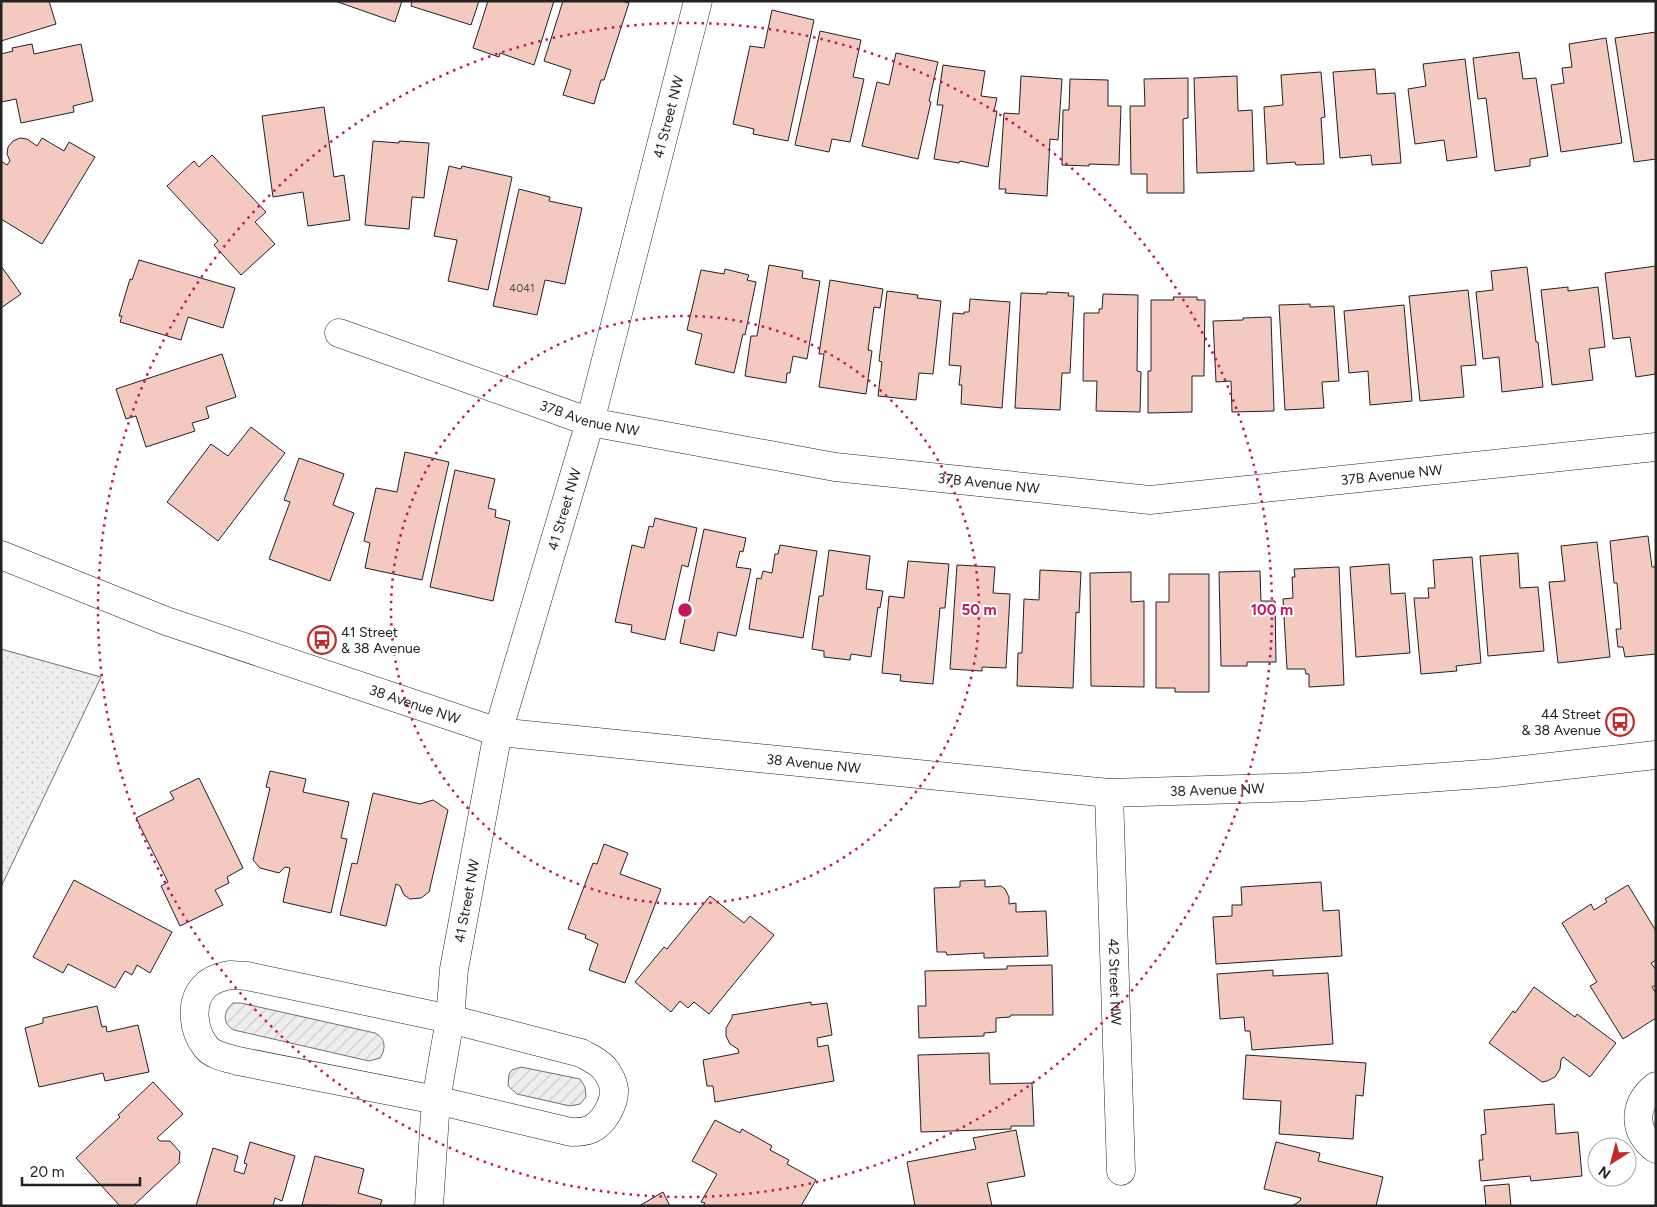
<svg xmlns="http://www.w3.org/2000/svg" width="1657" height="1207" viewBox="0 0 1657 1207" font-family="Figtree,sans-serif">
  <defs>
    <pattern id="park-dots" width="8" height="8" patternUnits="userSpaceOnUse" patternTransform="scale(1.25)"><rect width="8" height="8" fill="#eee"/><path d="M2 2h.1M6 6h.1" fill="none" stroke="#ccc" stroke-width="1.8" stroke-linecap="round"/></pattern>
    <pattern id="garden-furrows" width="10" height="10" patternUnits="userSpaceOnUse" patternTransform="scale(1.25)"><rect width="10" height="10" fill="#eee"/><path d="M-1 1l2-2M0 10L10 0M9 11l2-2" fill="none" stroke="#ccc"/></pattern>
  </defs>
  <rect width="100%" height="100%" fill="#fff"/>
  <!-- park -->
  <path fill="url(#park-dots)" stroke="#6f6f6f" d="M1,649L101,677L1,887Z"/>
  <!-- garden -->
  <g fill="url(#garden-furrows)" stroke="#6f6f6f">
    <path d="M233,1003H241L375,1033C386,1038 386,1049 380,1058L369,1061L234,1030C222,1024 223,1011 233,1003Z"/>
    <path d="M521,1067L580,1079L585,1087L586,1097L580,1104L570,1106L517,1094L508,1086L509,1074L512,1070Z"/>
  </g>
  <!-- building -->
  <g fill="#f3c9c0" stroke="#222">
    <path d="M1,1H49L56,24L1,41Z"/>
    <path d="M335,1H402L395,22Z"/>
    <path d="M412,1H479L471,25L411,6Z"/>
    <path d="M488,1H554L534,65L500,53L499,57L473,48Z"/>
    <path d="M563,1H622L629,3L604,80H601L594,104L563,95L571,70L544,61Z"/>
    <path d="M772,10L814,20L788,141L753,134L754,129L733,124L750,46L764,48Z"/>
    <path d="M820,31L861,40L853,77L864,79L850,142L832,139L829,152L795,145Z"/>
    <path d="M1656,32V159L1634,162L1615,38Z"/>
    <path d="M1606,38L1622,143L1561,152L1551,85L1564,83L1562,68L1572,67L1569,44Z"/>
    <path d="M32,44L34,54L81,44L93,101L73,106L74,112L21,123L16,99L1,102V54L13,51L12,48Z"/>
    <path d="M1519,52L1523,79L1536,78L1548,156L1530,159V166L1495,171L1486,98L1478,99L1473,58Z"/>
    <path d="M896,53L938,62L929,101L931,102L918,159L862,146L877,82L889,85Z"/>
    <path d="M1465,59L1477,157L1447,161L1444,140L1415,144L1408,89L1426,86L1423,64Z"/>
    <path d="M943,65L985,71L981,96L997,98L994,111H997L988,167L960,161L959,163L934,159L943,105H937Z"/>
    <path d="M1375,69L1377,94L1395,93L1401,163L1372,165L1371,155L1340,158L1333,72Z"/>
    <path d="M1321,72L1325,117L1321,118L1324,164L1296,165L1295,162L1267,164L1264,107L1283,105L1281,75Z"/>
    <path d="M1021,76L1062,79L1058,140L1050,139L1047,196L1005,193L1006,189H999L1004,113L1019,114Z"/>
    <path d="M1237,76L1238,111L1252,110L1254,171L1197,173L1194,78Z"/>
    <path d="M1188,78V118L1183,119L1184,193H1147V174H1131L1130,106H1145L1144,79Z"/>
    <path d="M1070,79L1108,80V106H1121L1119,165L1089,164V166L1062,165L1063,110H1069Z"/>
    <path d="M324,107L334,177L344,175L350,220L308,226L303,192L273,197L262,116Z"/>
    <path d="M20,138L27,139L37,146L42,138L64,151L69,142L95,157L42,244L1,219V161L7,165L10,161L7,154L8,147L13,141Z"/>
    <path d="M373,141L399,143V141L429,143L424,198L412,197L409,229L365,225Z"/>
    <path d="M212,155L266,212L255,222L275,244L241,275L214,245L218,241L167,186L194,161L199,167Z"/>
    <path d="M449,166L461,169L462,166L512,177L488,290L448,281L457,240L434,236Z"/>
    <path d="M519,189L550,197L549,201L582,208L565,284L545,280L537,315L493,306Z"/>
    <path d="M139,260L235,288L223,328L188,317L181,340L120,322L122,316H119L130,279L132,280Z"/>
    <path d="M769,265L803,271L802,278L820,281L807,359L793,356L790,373H787L786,383L745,376L751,336H757Z"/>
    <path d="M1,266L21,294L1,308Z"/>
    <path d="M1656,266V374L1636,377L1630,337L1613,339L1605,273Z"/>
    <path d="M1527,267L1536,342H1538L1543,387L1502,392L1499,357L1483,359L1476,292L1493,290L1491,271Z"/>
    <path d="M725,269L749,275L747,280L756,282L745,335L743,334L734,373L695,364L702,334L687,330L701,270L724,274Z"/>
    <path d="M830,280L883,289L880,308L874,307L868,350L872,351L866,394L819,387L824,354H819Z"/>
    <path d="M1568,287V291L1598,287L1605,347L1589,349L1593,380L1552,385L1541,290Z"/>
    <path d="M1468,290L1476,365L1461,366L1464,397L1420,401L1409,296Z"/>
    <path d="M887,291L918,295L917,298L941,301L933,374L919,373L916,400L878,396L882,362L879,361Z"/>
    <path d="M1047,292L1069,293L1068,296H1074L1070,373H1062L1060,410L1015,408L1021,293L1047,294Z"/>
    <path d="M1103,294L1138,295L1137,371L1141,372L1140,412L1096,411L1097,381H1083L1084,313H1099V309H1102Z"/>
    <path d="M1173,297H1197V300H1205L1204,376H1192V412L1148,413V371H1151V300H1174Z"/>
    <path d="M970,299L1010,302L1002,408L961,404L962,385H959L961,366L949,365L953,313L964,314V312H969Z"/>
    <path d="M1310,304V307L1334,306L1339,381L1322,382L1324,408L1285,410L1279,305Z"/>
    <path d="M1404,305L1412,401L1370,405L1368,371L1349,373L1344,311Z"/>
    <path d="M1271,317L1274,411L1232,412L1231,381L1216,382L1213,321L1243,320V318Z"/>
    <path d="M222,354L236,397L206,407L209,418L192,423L195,431L146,447L136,416L126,419L116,389Z"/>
    <path d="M251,427L285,453L218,541L167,502L211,444L228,456Z"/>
    <path d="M405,452L449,462L422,580L365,568L370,543L364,541L376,488L397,492Z"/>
    <path d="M299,458L344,474L333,505L354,513L330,581L269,559L290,502L284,500Z"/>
    <path d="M455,470L495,479L488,508L496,510L495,517L510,521L493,601L430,587Z"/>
    <path d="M655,518L697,528L688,567L682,565L665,640L631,632L632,625L615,622L632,545L644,548L649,526L653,527Z"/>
    <path d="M704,529L746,538L743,552L740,551L736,567L751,569L736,636L718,632L714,651L680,643Z"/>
    <path d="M1648,536L1652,567H1656V654L1625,657L1623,647H1618L1616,629H1621L1617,583H1614L1610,541Z"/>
    <path d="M1597,542L1610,657L1558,663L1549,582L1565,581L1561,546Z"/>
    <path d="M780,545L817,551L803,638L749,629L757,578L761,579L763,571L772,573L775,554H778Z"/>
    <path d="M829,550L870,556L866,589L883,591L880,608L878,607L871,657L851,654L850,660L824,657V651L812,649L819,596H823Z"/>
    <path d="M1518,553L1520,588L1538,587L1544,651L1488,656L1480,556Z"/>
    <path d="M1472,557L1481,663L1456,666L1457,671L1421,674L1414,598H1429L1428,588H1435L1433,560Z"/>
    <path d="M908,561L949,564L945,608H940L933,684L900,681L901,675L882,673L889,596L904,598Z"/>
    <path d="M1389,564L1391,594L1405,593L1410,653L1356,657L1350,567Z"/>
    <path d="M957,565L995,567L993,593L1010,594L1006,668L982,667V671L950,669Z"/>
    <path d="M1339,567L1344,685L1309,687V674H1306L1305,669H1287L1283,599L1293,598L1292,577H1295L1294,569Z"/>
    <path d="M1040,570L1081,572L1079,613L1076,612L1073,688L1017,686L1018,653H1022L1024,599L1039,600Z"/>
    <path d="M1260,571L1261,601H1275L1276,662H1247V666H1221L1219,572Z"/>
    <path d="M1131,572V602L1144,601V687L1091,686L1090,573Z"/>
    <path d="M1169,574H1209V692H1175V688H1156V602H1169Z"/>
    <path d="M270,771L306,779L303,792L349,802L341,838L347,839L331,913L283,902L290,868L285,867L279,873L260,868L253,860L270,788L266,787Z"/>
    <path d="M199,778L243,868L227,877L229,883L215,890L223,905L180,926L161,886L168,882L136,818L174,799L170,792Z"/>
    <path d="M373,793L420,804L433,800L448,810L429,892L421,898L410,899L404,895L400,886L396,884L386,926L340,915L352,863L357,864Z"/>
    <path d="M604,844L628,853L620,874L661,889L625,983L589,970L598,944L585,938L586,935L568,929L593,863L597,864Z"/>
    <path d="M74,880L172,932L150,973L137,965L132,975L125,971L115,988L68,964L63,973L33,957Z"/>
    <path d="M985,880V887L1001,886L1005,889L1009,897V904L1016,903V912L1046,911L1048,956L984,958V953L947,955L946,952H937L934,888L960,887V881Z"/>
    <path d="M1321,882L1323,911L1339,910L1342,956L1216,964L1213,917L1232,916V905H1242L1241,887Z"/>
    <path d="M1628,885L1656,931V960L1651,963L1656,970V985L1652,987L1656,993V1018L1623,1039L1590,986L1597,982L1562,923L1591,904L1594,910L1607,902L1605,899Z"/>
    <path d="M710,896L744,923L750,916L774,935L709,1014L694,1002L688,1008L680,1001L671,1012L635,982L664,947L667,949Z"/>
    <path d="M1052,965L1053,1015H1011L1010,1017L996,1018V1032L984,1033V1036L919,1038L918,1006H926L925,971L1007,969V966Z"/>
    <path d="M1273,970V976L1328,973L1333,1044L1252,1050L1250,1031H1245L1244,1017L1220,1019L1217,974Z"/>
    <path d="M1534,987L1575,1017L1577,1014L1616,1043L1590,1077L1563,1057L1561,1060L1560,1069L1555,1077L1547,1081L1542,1082L1489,1043L1513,1011L1515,1013Z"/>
    <path d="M811,1002V1005L827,1003L832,1035L817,1038L818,1047L828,1045L834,1081L715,1102L713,1086H707L703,1060L739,1053L738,1049L730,1044L726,1036V1028L732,1018V1015Z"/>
    <path d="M97,1006L102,1027L106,1026L107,1032L138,1025L149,1072L105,1081L103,1073L39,1087L25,1028L43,1023V1018Z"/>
    <path d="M989,1053L990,1084L1032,1083L1034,1126H1011V1129L921,1132L918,1055Z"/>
    <path d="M1246,1055L1366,1063L1363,1096L1356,1095L1353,1139L1279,1134L1281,1101L1243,1099Z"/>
    <path d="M153,1082L183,1114L157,1138L160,1141H170L180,1152L179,1163L133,1206H120L76,1158L120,1117L118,1115Z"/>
    <path d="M1554,1104L1556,1134L1578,1132L1582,1176L1531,1181L1530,1176L1481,1181L1479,1160H1483L1481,1135L1486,1134L1484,1110Z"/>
    <path d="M715,1120L740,1133L742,1129L772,1146L770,1150L789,1160L787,1164L816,1180L801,1206H703L705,1203L701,1202L717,1174L692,1161Z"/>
    <path d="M1016,1130L1025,1176L987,1183L992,1206H915L907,1162L976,1149L973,1138Z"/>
    <path d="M250,1142L295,1156L282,1201L275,1198L273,1206H196L213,1148L238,1156L234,1171L244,1174L247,1164L244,1163Z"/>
    <path d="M1276,1142L1320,1153L1318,1161L1383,1177L1376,1206H1292L1300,1201L1301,1198L1264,1189Z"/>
    <path d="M315,1156L364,1169L358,1193L382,1200L380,1206L302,1205Z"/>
    <path d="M1509,1184L1511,1206H1486L1484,1186Z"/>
    <path d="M663,1192L670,1206H639Z"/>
  </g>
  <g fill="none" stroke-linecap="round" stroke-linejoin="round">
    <defs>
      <g id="street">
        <path id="s1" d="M339,333L590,422L835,467L1150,500L1656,447"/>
        <path id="s2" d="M1109,793L1121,1171"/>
        <path d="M230,975L247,976L450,1019L581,1053C588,1057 598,1061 604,1068C608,1073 613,1082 614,1089C615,1103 604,1123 591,1129C585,1132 578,1132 571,1132L436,1100L238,1061C228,1058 213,1056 206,1047C193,1031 189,1002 205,986C212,979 221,977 230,975Z"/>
        <path d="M1656,1086C1633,1104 1632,1132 1656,1149"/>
        <path id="s3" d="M429,1206L436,1100L450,1019L454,969L498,732L590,422L698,1"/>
      </g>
      <g id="secondary">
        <path id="s4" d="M1,555L166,621L498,732L1109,793L1303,787L1496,773L1656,755"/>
      </g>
    </defs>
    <!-- street casing -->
    <use href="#street" stroke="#222" stroke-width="29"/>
    <!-- secondary casing -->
    <use href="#secondary" stroke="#222" stroke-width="29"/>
    <!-- street -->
    <use href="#street" stroke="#fff" stroke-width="28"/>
    <!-- secondary -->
    <use href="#secondary" stroke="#fff" stroke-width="28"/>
  </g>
  <!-- distance rings -->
  <g fill="none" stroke="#c2185b" stroke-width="2.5" stroke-dasharray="2.5 5">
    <circle cx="685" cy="610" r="294"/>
    <circle cx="685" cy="610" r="587"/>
  </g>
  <!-- icons -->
  <defs>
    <symbol id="bus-ring" viewBox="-11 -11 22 22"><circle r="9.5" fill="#fff" stroke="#c62828" stroke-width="1.5"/><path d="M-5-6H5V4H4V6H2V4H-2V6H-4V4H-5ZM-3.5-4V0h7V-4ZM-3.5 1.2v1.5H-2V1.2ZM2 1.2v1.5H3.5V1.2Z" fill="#c62828"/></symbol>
  </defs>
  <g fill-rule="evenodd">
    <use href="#bus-ring" x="306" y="624" width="32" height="32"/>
    <use href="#bus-ring" x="1604" y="706" width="32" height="32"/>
  </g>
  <g text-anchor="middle" stroke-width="4" stroke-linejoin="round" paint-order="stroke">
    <!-- number labels -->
    <g font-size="11" fill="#564c4a">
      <text x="522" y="292">4041</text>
    </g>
    <!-- street labels -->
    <g font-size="14" fill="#222" stroke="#fff">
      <text dy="5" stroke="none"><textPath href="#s3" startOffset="1118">41 Street NW</textPath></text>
      <text dy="5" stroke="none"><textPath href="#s1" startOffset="265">37B Avenue NW</textPath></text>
      <text dy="5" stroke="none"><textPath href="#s1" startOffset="1075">37B Avenue NW</textPath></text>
      <text dy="5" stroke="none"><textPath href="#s1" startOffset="670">37B Avenue NW</textPath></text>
      <text dy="5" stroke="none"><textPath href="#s3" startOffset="712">41 Street NW</textPath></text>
      <text dy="5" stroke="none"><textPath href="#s4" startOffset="440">38 Avenue NW</textPath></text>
      <text dy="5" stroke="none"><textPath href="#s4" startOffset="845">38 Avenue NW</textPath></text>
      <text dy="5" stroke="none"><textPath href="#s4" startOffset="1250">38 Avenue NW</textPath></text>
      <text dy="5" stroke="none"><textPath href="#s3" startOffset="308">41 Street NW</textPath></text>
      <text dy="5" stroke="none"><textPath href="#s2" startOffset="189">42 Street NW</textPath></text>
    </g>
    <!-- poi labels -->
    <g font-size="14" fill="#222" stroke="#fff" text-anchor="start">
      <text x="341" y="637">41 Street<tspan x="341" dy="16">&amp; 38 Avenue</tspan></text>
      <text x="1601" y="719" text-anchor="end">44 Street<tspan x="1601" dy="16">&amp; 38 Avenue</tspan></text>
    </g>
  </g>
  <circle cx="685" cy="610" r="8" fill="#c2185b" stroke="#fff" stroke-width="2.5"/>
  <g font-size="15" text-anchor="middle" font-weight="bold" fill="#c2185b" stroke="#fff" stroke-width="4" stroke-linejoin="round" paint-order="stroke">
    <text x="979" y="615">50 m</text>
    <text x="1272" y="615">100 m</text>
  </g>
  <!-- border -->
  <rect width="1657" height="1207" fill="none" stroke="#222222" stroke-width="5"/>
  <!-- north arrow -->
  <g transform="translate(1612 1162) rotate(216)"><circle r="24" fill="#ffffff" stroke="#a7a7a7"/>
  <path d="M0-4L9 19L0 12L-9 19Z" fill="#c62828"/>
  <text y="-8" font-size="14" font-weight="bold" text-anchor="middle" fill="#222222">N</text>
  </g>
  <!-- scale -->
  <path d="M22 1177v8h118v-8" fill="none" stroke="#222222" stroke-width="2.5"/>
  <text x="30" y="1177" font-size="15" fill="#222222" stroke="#ffffff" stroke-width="4" paint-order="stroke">20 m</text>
</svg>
